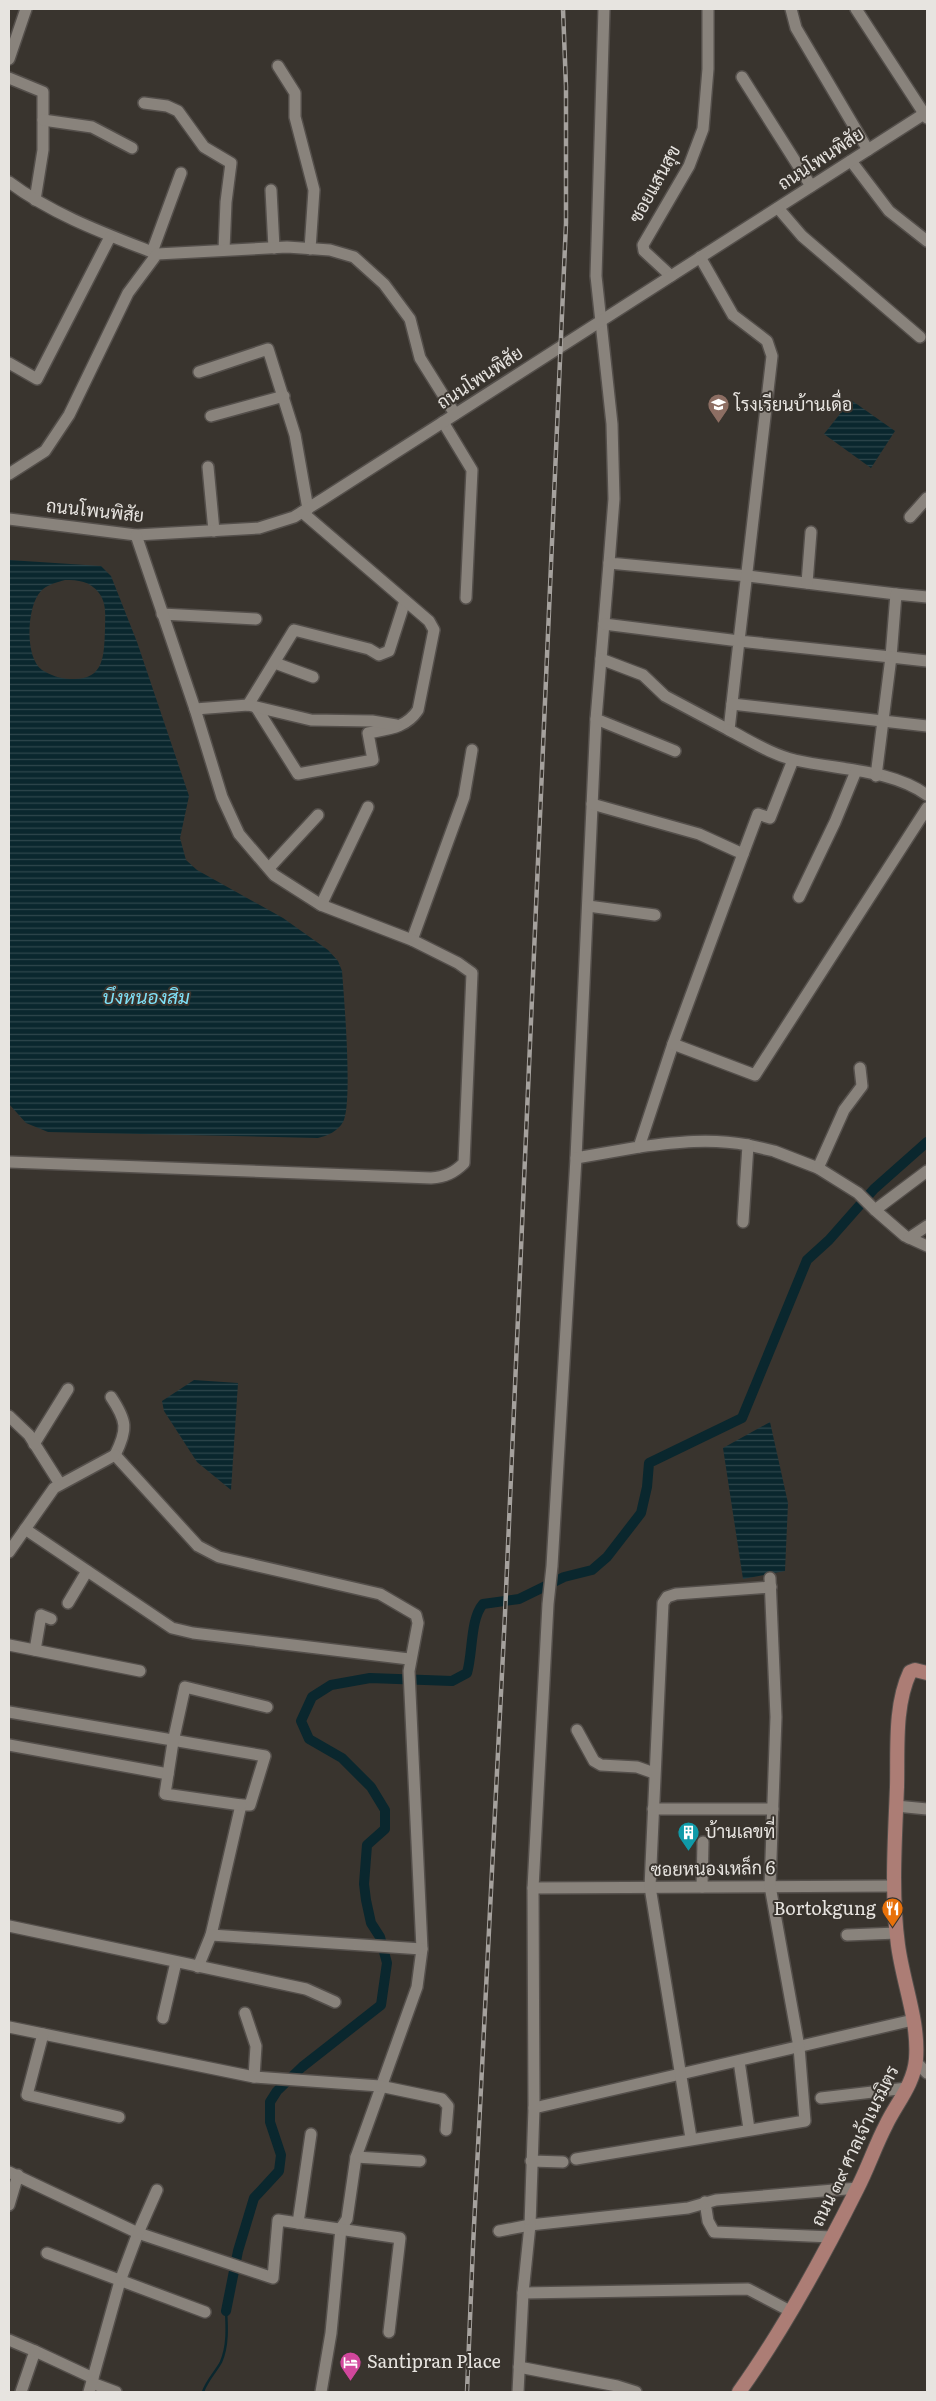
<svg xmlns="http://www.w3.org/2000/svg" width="936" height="2401" viewBox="0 0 936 2401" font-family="Literata,Sarabun,serif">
  <defs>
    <pattern id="water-rules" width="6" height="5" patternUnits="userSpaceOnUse" patternTransform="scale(1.25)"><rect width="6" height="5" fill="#0a272e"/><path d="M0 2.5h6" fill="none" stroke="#2e464c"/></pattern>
  </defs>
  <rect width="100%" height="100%" fill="#39342e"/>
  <!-- water -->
  <g fill="url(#water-rules)" fill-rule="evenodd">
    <path d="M851,400L895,431L871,468L824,434Z"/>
    <path d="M9,560L101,566L111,576L137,642L189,796L180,838L186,860L197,870L283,918L328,950L338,961L342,971C344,997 353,1104 343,1122C338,1131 327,1136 318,1138L48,1132L26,1123L9,1104ZM65,580C78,580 90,581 99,593C107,604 105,616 105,629C104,657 104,681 70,679C61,679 50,675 42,670C24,657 27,605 41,591C46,585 58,582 65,580Z"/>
    <path d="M194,1380L238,1383L231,1490L197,1462L164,1411L162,1401Z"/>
    <path d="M770,1422L788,1503L785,1571L743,1579L723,1448Z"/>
  </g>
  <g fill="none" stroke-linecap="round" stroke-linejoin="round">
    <!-- stream -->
    <path stroke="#0a272e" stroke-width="2.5" d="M203,2392C207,2380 215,2373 221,2362C228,2346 227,2327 226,2311"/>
    <!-- canal -->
    <path stroke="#0a272e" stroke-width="10" d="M226,2311L238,2251L254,2198L279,2171L281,2155L270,2122V2102L277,2091L302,2067L381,2005L387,1963L380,1937L371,1923L366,1900L364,1884L367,1845L385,1829V1810L371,1787L342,1758L309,1739L301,1721L312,1697L331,1685L370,1678L452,1681L467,1673C473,1653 470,1619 483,1604L519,1599L564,1577L592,1570L607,1557L641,1513L647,1487L649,1463L742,1418L807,1260L829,1240L874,1189L927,1142"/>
    <defs>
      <g id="minor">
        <path d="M604,9L596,276L612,424L614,499L609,563L748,576L896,594"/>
        <path d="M791,9L796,28L868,150"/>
        <path d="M856,9L927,118"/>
        <path d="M9,59L26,9"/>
        <path d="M278,66L295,93V117L314,190L310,249"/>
        <path d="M742,77L811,186"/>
        <path d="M9,78L43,92V150L35,200"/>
        <path d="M144,103L167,106L178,111L204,147L231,163L226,202L224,250"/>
        <path d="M43,120L92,127L132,148"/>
        <path d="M851,161L889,211L927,241"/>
        <path d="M9,182C53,215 106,234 157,254"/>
        <path d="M271,190L274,248"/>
        <path d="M778,208L802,236L920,337"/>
        <path d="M152,252L181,173"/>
        <path d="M700,257L733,315L767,341L772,356L739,641L891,657L896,594L927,597"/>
        <path d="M671,276L644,251L643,245L689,166L703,129L708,69V9"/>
        <path d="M9,363L37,379L110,237"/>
        <path d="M199,372L268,349L295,435L308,509"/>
        <path d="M211,416L284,396"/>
        <path d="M443,422L472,470L466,598"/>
        <path d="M208,467L214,531"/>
        <path d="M9,474L45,451L69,415L128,293L157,254L287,247L330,250L354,257L384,284L410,319L420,358L455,414"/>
        <path d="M910,517L927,498"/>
        <path d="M9,519L136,535L259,528L294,517L323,499L927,112"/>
        <path d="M609,563L596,719L675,751"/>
        <path d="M807,583L811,532"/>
        <path d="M162,614L256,619"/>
        <path d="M601,659L643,675L665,696L729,730L739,641L604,624"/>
        <path d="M275,663L313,677"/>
        <path d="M732,704L927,726"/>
        <path d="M248,705L294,630L369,649L379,655L389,651L405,601"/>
        <path d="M256,707L298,774L373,760L368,733C389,729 406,728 418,710L434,630L429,621L302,512"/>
        <path d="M195,709L248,705L311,720L372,721L396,725"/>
        <path d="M596,719L576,1158L639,1147L673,1044"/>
        <path d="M729,730C749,740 772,755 795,760C838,770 891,769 927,795"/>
        <path d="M876,776L891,657L927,661"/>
        <path d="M592,804L699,834L743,854L758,814L770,818L793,760"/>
        <path d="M743,854L673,1044L755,1075L927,808"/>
        <path d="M269,868L318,815"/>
        <path d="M799,897L835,822L856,771"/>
        <path d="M321,905L368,807"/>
        <path d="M588,906L655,915"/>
        <path d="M412,940L464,797L472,750"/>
        <path d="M748,1145L774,1151L818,1168L844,1110L862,1086L860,1068"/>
        <path d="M639,1147C676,1142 711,1138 748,1145L743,1222"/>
        <path d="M9,1162L431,1178C445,1177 454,1173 464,1163L472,973L458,963L412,940L321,905L274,875L239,834L222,797L195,709L136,535"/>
        <path d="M818,1168L858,1193L875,1210L905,1236L927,1246"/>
        <path d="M875,1210L927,1171"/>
        <path d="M909,1238L927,1226"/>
        <path d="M111,1397C127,1421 128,1429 115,1455"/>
        <path d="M9,1416L29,1435L60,1484"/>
        <path d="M34,1444L68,1389"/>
        <path d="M115,1455L198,1546L219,1557L380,1594L416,1615L418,1623L409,1671L422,1949L417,1987L356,2157L347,2219L341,2228L331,2333L321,2392"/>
        <path d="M25,1529L172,1628L193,1633L409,1659"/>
        <path d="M9,1552L54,1488L115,1455"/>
        <path d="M68,1603L87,1571"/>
        <path d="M9,1645L140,1671"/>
        <path d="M35,1650L41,1615L51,1619"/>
        <path d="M9,1712L265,1756L250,1805H241L211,1935L198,1967"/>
        <path d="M577,1730L594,1761L601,1765L637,1767L654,1773"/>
        <path d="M9,1745L168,1774"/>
        <path d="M241,1805L165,1794L173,1742L185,1687L267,1707"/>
        <path d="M896,1806L927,1809"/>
        <path d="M653,1809H773"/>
        <path d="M702,1887L703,1842"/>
        <path d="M533,1888L894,1886"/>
        <path d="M9,1926L306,1989L335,2002"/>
        <path d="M211,1935L422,1949"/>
        <path d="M847,1935L897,1933"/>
        <path d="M245,2013L256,2046L254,2077"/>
        <path d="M163,2018L176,1962"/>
        <path d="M9,2027L254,2077L380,2086L442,2099L448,2106L446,2130"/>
        <path d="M43,2034L27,2095L119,2117"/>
        <path d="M739,2061L749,2129"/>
        <path d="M916,2062L927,2073"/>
        <path d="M821,2098L907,2088"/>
        <path d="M534,2108L913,2020"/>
        <path d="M691,2138L650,1887L663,1603L667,1597L676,1594L771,1587"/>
        <path d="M356,2157L420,2161"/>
        <path d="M576,2159L805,2121L799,2047L770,1886L776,1717L770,1578"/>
        <path d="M531,2161L563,2162"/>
        <path d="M9,2172L138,2233L273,2278L278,2220L400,2238L389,2332"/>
        <path d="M705,2202L708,2221L714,2232L832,2237"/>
        <path d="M9,2205L18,2175"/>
        <path d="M298,2223L311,2134"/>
        <path d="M499,2231L530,2225L688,2208L716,2200L858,2188"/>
        <path d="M47,2253L205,2312"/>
        <path d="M523,2293L748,2289L790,2311"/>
        <path d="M9,2340L35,2351L21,2392"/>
        <path d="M35,2351L93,2378"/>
        <path d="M519,2367L617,2386L636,2392"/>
        <path d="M92,2383L116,2392"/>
        <path d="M89,2392L120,2281L138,2233L157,2190"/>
        <path d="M518,2392L523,2293L530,2225L534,2108L533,1888L548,1604L552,1566L576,1158"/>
      </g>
      <path id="major" d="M739,2392C784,2329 822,2259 857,2189C868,2168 875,2146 886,2125C896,2104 914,2084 916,2059C919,2021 903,1983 898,1945C891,1893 895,1839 897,1787C898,1750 894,1706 910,1672L915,1670L927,1673"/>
    </defs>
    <!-- minor casing -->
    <use href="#minor" stroke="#544f4b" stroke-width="14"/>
    <!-- major casing -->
    <use href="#major" stroke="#544f4b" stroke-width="16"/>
    <!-- minor -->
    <use href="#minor" stroke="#89837c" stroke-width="11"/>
    <!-- major -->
    <use href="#major" stroke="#ac7d75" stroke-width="14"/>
    <defs>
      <path id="rail" d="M467,2392L473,2246L505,1614L566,223V87L563,9"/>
    </defs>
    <!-- rail casing -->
    <use href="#rail" stroke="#a5a19d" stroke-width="4.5"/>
    <!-- rail -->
    <use href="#rail" stroke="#39342e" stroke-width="2.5" stroke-dasharray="8" stroke-linecap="butt"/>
  </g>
  <!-- icons -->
  <defs>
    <symbol id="school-pin" viewBox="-11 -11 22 30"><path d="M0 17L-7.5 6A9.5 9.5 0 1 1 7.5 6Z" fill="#8d6e63" stroke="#39342e"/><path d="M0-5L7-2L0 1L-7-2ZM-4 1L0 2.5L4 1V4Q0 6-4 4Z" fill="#fff"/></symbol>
    <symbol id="building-pin" viewBox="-11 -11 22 30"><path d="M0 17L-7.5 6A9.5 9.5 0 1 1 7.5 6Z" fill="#0f9aa8" stroke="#39342e"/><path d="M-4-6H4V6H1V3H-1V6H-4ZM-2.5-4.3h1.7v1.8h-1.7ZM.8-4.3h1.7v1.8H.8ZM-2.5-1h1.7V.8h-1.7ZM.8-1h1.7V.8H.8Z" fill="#fff"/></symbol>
    <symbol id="restaurant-pin" viewBox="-11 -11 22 30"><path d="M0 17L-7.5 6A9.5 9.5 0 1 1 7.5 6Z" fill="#e8710a" stroke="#39342e"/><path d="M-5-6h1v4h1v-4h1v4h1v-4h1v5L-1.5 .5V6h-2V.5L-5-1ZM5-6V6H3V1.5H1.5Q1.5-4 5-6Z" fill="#fff"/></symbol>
    <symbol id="hotel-pin" viewBox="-11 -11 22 30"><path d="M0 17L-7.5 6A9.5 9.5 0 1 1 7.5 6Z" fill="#d1479c" stroke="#39342e"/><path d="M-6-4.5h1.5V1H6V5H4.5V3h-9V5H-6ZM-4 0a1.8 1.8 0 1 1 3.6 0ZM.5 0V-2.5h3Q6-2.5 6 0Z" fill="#fff"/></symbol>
  </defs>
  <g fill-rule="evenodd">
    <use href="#school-pin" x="706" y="392" width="25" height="34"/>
    <use href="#building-pin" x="676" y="1820" width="25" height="34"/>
    <use href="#restaurant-pin" x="880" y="1896" width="25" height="34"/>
    <use href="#hotel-pin" x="338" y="2350" width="25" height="34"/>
  </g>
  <g text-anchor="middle" stroke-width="4" stroke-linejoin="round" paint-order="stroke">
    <!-- street labels -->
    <g font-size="18" fill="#e7e4e0" stroke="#39342e">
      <text transform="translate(821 159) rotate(-33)" y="6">ถนนโพนพิสัย</text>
      <text transform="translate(655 184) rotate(-61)" y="6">ซอยแสนสุข</text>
      <text transform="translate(480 378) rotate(-33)" y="6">ถนนโพนพิสัย</text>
      <text transform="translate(95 511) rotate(6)" y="6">ถนนโพนพิสัย</text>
      <text transform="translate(713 1869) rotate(-1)" y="6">ซอยหนองเหล็ก 6</text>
      <text transform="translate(855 2146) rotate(-64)" y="6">ถนน ๓๙ ศาลเจ้าเนรมิตร</text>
    </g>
    <!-- poi labels -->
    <g font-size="18" fill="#e7e4e0" stroke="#39342e" text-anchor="start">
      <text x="734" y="411">โรงเรียนบ้านเดื่อ</text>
      <text x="705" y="1838">บ้านเลขที่</text>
      <text x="876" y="1915" text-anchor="end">Bortokgung</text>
      <text x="367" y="2368">Santipran Place</text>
    </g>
    <!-- water labels -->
    <g font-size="19" font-style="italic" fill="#7fe0f7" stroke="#39342e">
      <text x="146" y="1004">บึงหนองสิม</text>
    </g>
  </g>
  <!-- border -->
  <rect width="936" height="2401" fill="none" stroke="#e7e4e0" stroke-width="20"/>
</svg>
